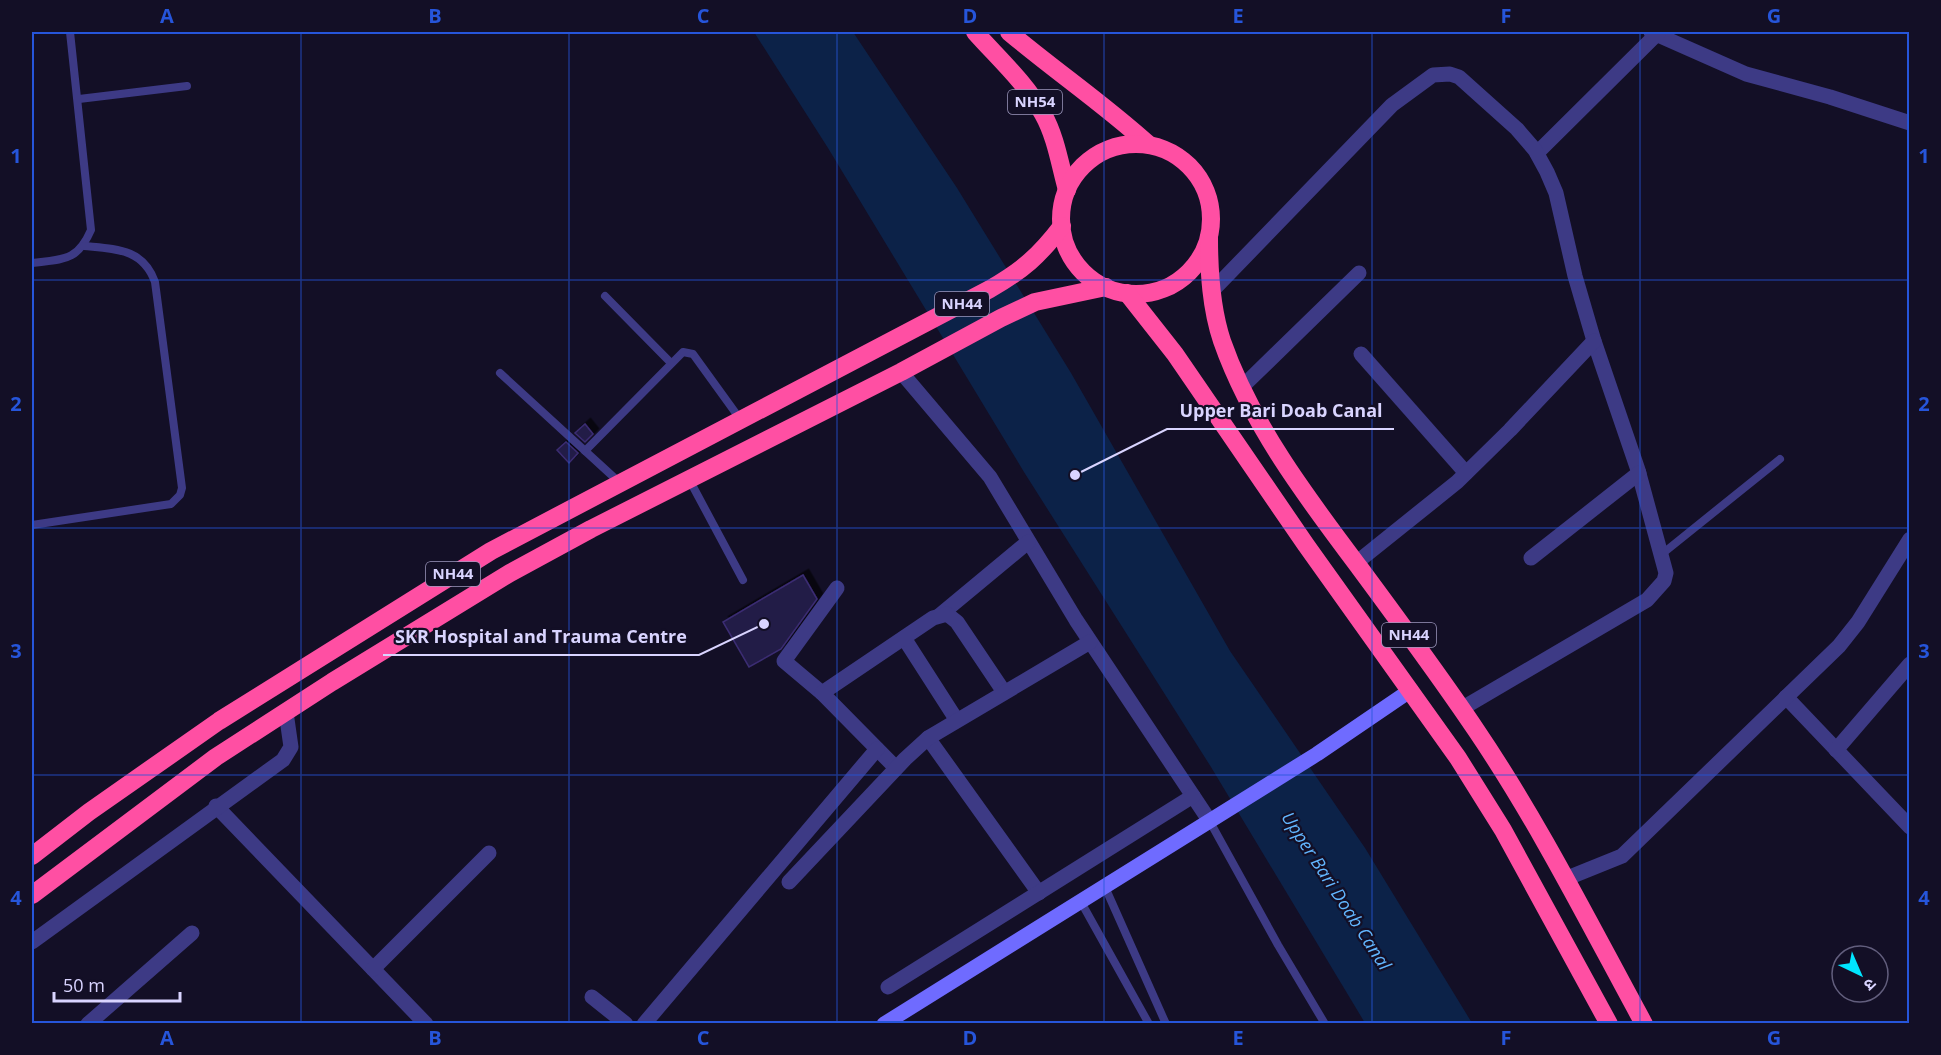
<svg xmlns="http://www.w3.org/2000/svg" width="1941" height="1055" viewBox="0 0 1941 1055" font-family="'Open Sans','Noto Sans Devanagari',sans-serif">
  <defs>
    <filter id="shadow"><feDropShadow dx="5.5" dy="-5.5" stdDeviation="0" flood-color="#0009"/></filter>
  </defs>
  <rect width="100%" height="100%" fill="#130f26"/>
  <!-- water -->
  <path fill="#0c2248" d="M754,32H853L957,188L1071,373L1230,651L1365,848L1472,1023H1365L1211,767L1024,472L828,148Z"/>
  <!-- building -->
  <g fill="#241b47" stroke="#3b2d73" stroke-width="1.5" filter="url(#shadow)">
    <path d="M585,424L593,434L585,442L575,433Z"/>
    <path d="M566,442L578,453L569,463L557,450Z"/>
    <path d="M803,575L817,599L781,649L749,667L723,622Z"/>
  </g>
  <g fill="none" stroke-linecap="round" stroke-linejoin="round">
    <!-- lane -->
    <g stroke="#3d3a85" stroke-width="8">
      <path d="M79,99L187,86"/>
      <path d="M32,263C63,259 77,262 91,230L70,32"/>
      <path d="M605,296L671,363"/>
      <path d="M500,373L619,482"/>
      <path d="M585,451L683,352L693,354L740,419"/>
      <path d="M690,481L743,580"/>
      <path d="M32,525L171,504L180,495L182,488L155,282C143,248 115,249 84,246"/>
      <path d="M1662,554L1780,459"/>
      <path d="M1209,820L1278,945L1325,1024"/>
      <path d="M1105,887L1166,1024"/>
      <path d="M1081,902L1149,1024"/>
    </g>
    <!-- street -->
    <g stroke="#3d3a85" stroke-width="15">
      <path d="M1651,32L1746,74L1830,97L1910,123"/>
      <path d="M1537,153L1659,32"/>
      <path d="M1211,292L1392,105L1433,75L1450,74L1459,77L1517,129L1535,150L1547,172L1556,193L1575,276L1594,341L1638,470L1666,573L1664,581L1647,600L1461,709"/>
      <path d="M1361,354L1466,473"/>
      <path d="M901,372L990,477L1076,620L1209,820"/>
      <path d="M1242,387L1359,273"/>
      <path d="M1531,558L1639,473"/>
      <path d="M1356,563L1457,482L1510,430L1594,341"/>
      <path d="M940,615L1028,542"/>
      <path d="M904,638L956,719"/>
      <path d="M822,693L784,661L837,588"/>
      <path d="M1786,697L1910,827"/>
      <path d="M928,738L1039,893"/>
      <path d="M1836,750L1910,664"/>
      <path d="M896,768L822,693L933,618L947,614L957,622L1004,692"/>
      <path d="M216,806L426,1024"/>
      <path d="M1565,879L1622,856L1839,646L1858,622L1910,539"/>
      <path d="M789,882L905,759L928,738L1090,642"/>
      <path d="M32,942L283,760L291,747L286,712"/>
      <path d="M373,969L489,853"/>
      <path d="M888,987L1193,796"/>
      <path d="M592,997L626,1024"/>
      <path d="M88,1024L192,933"/>
      <path d="M644,1024L877,749"/>
    </g>
    <!-- secondary -->
    <path stroke="#6f6bff" stroke-width="15" d="M884,1024L1317,754L1411,690"/>
    <!-- highway -->
    <g stroke="#ff4fa3" stroke-width="18">
      <path d="M975,32C998,58 1026,83 1043,114C1056,137 1060,165 1067,190"/>
      <path d="M1009,32C1054,70 1104,104 1148,144"/>
      <circle cx="1136" cy="219" r="75"/>
      <path d="M1209,238C1209,273 1211,308 1222,341C1251,424 1307,498 1359,567C1399,621 1439,675 1476,730C1539,823 1590,925 1644,1024"/>
      <path d="M1127,293L1175,354L1306,545L1458,758L1503,830L1609,1024"/>
      <path d="M32,856L89,812L219,721L491,551L990,289C1023,270 1039,256 1062,226"/>
      <path d="M32,895L216,757L332,682L510,573L591,529L901,372L1001,318L1035,302L1106,287"/>
    </g>
  </g>
  <!-- grid -->
  <path fill="none" stroke="#2655da" stroke-width="1.5" stroke-opacity="0.55" d="M301,32V1024M569,32V1024M837,32V1024M1104,32V1024M1372,32V1024M1640,32V1024M32,280H1910M32,528H1910M32,775H1910"/>
  <g text-anchor="middle" stroke-width="4.5" stroke-linejoin="round" paint-order="stroke">
    <!-- shield labels -->
    <g fill="#130f26" stroke="#9e99be" stroke-width="1.5">
      <rect x="1008" y="90" width="54" height="24" rx="4.5"/>
      <rect x="935" y="292" width="54" height="24" rx="4.5"/>
      <rect x="426" y="562" width="54" height="24" rx="4.5"/>
      <rect x="1382" y="623" width="54" height="24" rx="4.5"/>
    </g>
    <g font-size="15" font-weight="bold" fill="#d9d4ff">
      <text x="1035" y="107">NH54</text>
      <text x="962" y="309">NH44</text>
      <text x="453" y="579">NH44</text>
      <text x="1409" y="640">NH44</text>
    </g>
    <!-- water labels -->
    <g font-size="18" font-style="italic" fill="#62b6ff" stroke="#130f26">
      <text transform="translate(1336 891) rotate(57)" y="6">Upper Bari Doab Canal</text>
    </g>
  </g>
  <!-- callouts -->
  <path fill="none" stroke="#d9d4ff" stroke-width="2" d="M1075 475L1167 429H1394M764 624L699 655H383"/>
  <g fill="#d9d4ff" stroke="#130f26" stroke-width="2">
    <circle cx="1075" cy="475" r="6"/>
    <circle cx="764" cy="624" r="6"/>
  </g>
  <g font-size="18" text-anchor="middle" font-weight="bold" fill="#d9d4ff" stroke="#130f26" stroke-width="4.5" stroke-linejoin="round" paint-order="stroke">
    <text x="1281" y="417">Upper Bari Doab Canal</text>
    <text x="541" y="643">SKR Hospital and Trauma Centre</text>
  </g>
  <!-- border -->
  <rect width="1941" height="1055" fill="none" stroke="#130f26" stroke-width="66"/>
  <!-- north arrow -->
  <g transform="translate(1860 974) rotate(136)"><circle r="28" fill="#130f26" stroke="#625e7d" stroke-width="1.5"/>
  <path d="M0-4.5L10 22L0 15L-10 22Z" fill="#00e5ff"/>
  <text y="-9" font-size="16" font-weight="bold" text-anchor="middle" fill="#d9d4ff">उ</text>
  </g>
  <!-- scale -->
  <path d="M54 992v9h126v-9" fill="none" stroke="#d9d4ff" stroke-width="3"/>
  <text x="63" y="992" font-size="18" fill="#d9d4ff" stroke="#130f26" stroke-width="4.5" paint-order="stroke">50 m</text>
  <rect x="33" y="33" width="1875" height="989" fill="none" stroke="#2655da" stroke-width="2"/>
  <g font-size="20" text-anchor="middle" font-weight="bold" fill="#2655da">
    <text x="167" y="23">A</text>
    <text x="435" y="23">B</text>
    <text x="703" y="23">C</text>
    <text x="970" y="23">D</text>
    <text x="1238" y="23">E</text>
    <text x="1506" y="23">F</text>
    <text x="1774" y="23">G</text>
    <text x="16" y="163">1</text>
    <text x="1924" y="163">1</text>
    <text x="16" y="411">2</text>
    <text x="1924" y="411">2</text>
    <text x="16" y="658">3</text>
    <text x="1924" y="658">3</text>
    <text x="16" y="905">4</text>
    <text x="1924" y="905">4</text>
    <text x="167" y="1045">A</text>
    <text x="435" y="1045">B</text>
    <text x="703" y="1045">C</text>
    <text x="970" y="1045">D</text>
    <text x="1238" y="1045">E</text>
    <text x="1506" y="1045">F</text>
    <text x="1774" y="1045">G</text>
  </g>
</svg>
